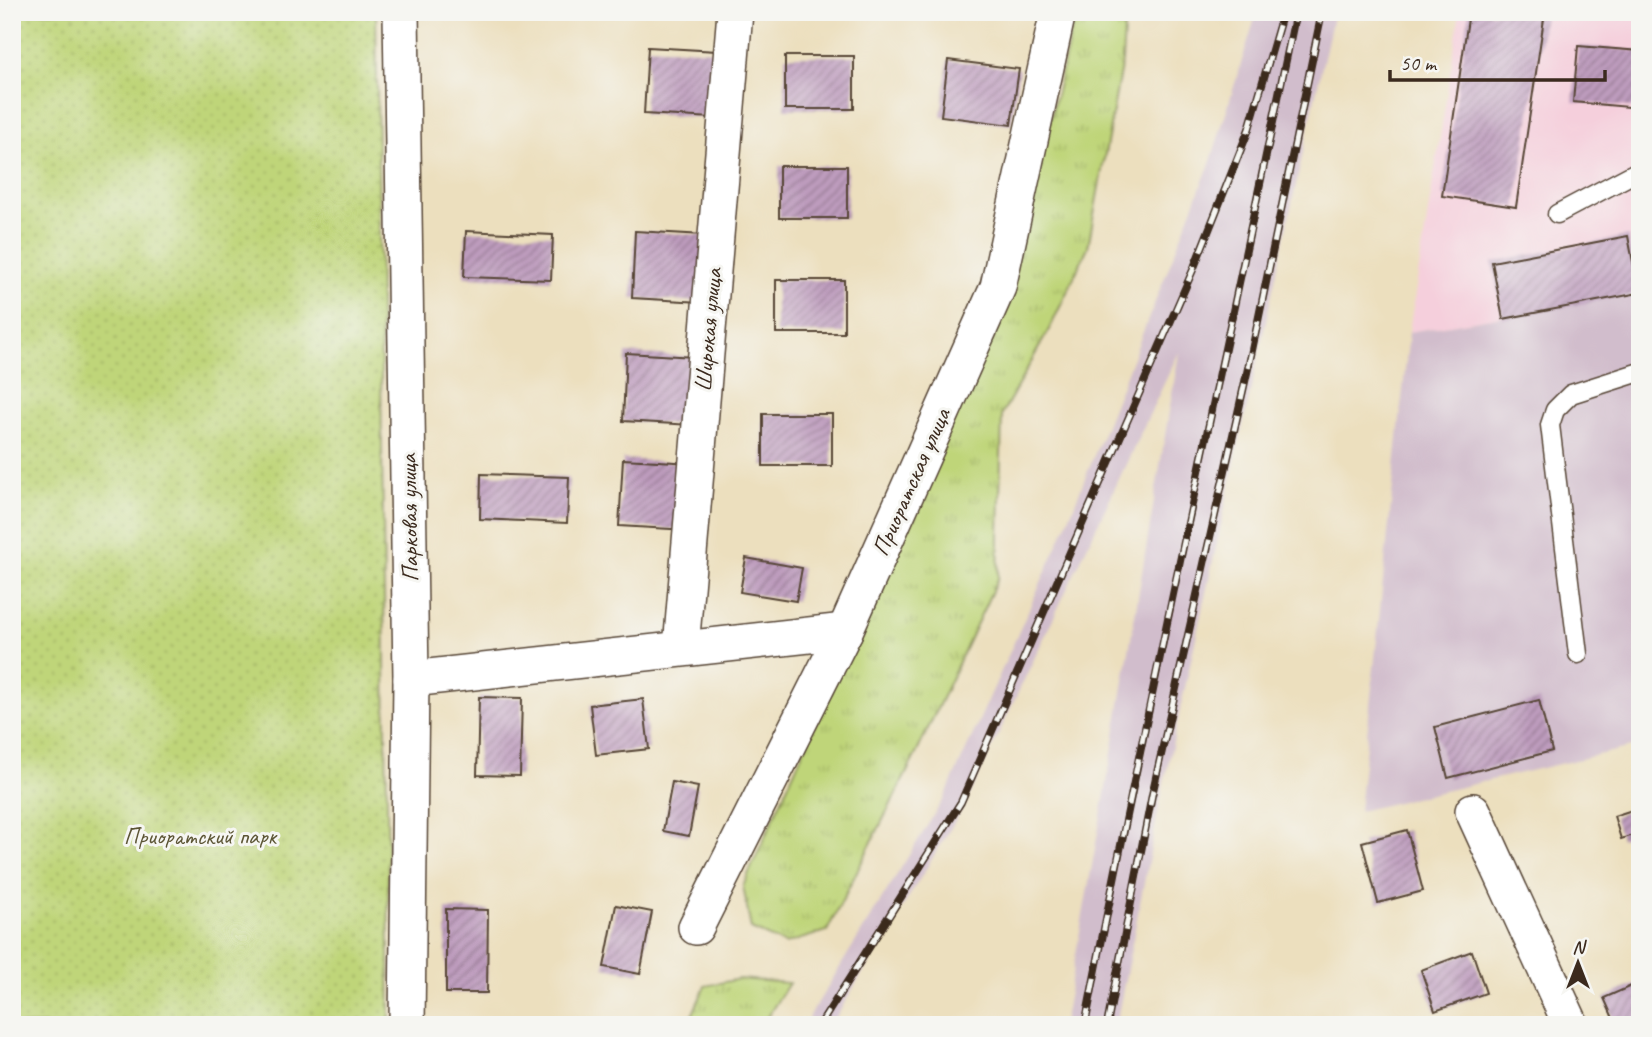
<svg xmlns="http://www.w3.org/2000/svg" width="1652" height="1037" viewBox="0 0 1652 1037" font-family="Caveat,sans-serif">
  <defs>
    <pattern id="grass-tufts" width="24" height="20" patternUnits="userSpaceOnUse" patternTransform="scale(1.75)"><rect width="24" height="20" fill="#bfd579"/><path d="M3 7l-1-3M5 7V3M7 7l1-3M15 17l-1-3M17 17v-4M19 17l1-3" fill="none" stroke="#a5b768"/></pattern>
    <pattern id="park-dots" width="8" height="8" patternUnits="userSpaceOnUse" patternTransform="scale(1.75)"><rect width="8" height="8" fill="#bfd579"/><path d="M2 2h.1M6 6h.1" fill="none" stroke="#a5b768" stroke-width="1.8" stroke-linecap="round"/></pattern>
    <pattern id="building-hatch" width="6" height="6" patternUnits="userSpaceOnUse" patternTransform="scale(1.75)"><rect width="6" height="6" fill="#bd9bbd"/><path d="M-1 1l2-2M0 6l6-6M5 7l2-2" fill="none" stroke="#9b7f99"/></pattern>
  </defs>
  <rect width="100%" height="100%" fill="#f6f6f2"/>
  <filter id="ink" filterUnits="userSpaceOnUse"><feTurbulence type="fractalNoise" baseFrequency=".0143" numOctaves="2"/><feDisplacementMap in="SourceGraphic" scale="14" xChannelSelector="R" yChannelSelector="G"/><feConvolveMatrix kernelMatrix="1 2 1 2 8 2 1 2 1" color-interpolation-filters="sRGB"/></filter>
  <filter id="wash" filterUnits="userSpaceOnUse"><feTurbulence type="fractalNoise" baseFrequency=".00686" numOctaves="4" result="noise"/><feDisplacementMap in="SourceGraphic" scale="28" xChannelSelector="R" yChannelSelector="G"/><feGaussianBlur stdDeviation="1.57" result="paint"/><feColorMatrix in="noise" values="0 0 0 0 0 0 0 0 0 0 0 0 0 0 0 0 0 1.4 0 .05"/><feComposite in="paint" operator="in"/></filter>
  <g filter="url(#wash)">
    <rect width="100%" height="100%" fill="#ecdfbe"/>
    <!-- built -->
    <path fill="#f5cfdc" d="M1460,12H1640V293L1409,332Z"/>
    <!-- industrial -->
    <g fill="#d1bdcc">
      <path d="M1257,12H1334L1162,792L1116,1025H1063L1106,788L1179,352L966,803L831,1025H804L945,797L1066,526L1211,161Z"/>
      <path d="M1640,293V745L1359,811L1409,332Z"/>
    </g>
    <!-- grass -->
    <g fill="url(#grass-tufts)" stroke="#7d804c" stroke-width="2">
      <path d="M1076,12H1125L1122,61L1088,247L1052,324L1002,414L998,578L918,750L827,931L785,944L751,929L743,886L1009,291Z"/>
      <path d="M739,979L789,983L762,1025H688L705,986Z"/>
    </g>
    <!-- park -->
    <path fill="url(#park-dots)" stroke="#7d804c" stroke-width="2" d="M12,12H376L390,1025H12Z"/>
    <g id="blocks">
      <!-- building -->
      <g fill="url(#building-hatch)">
        <path d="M1469,12H1545L1516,207L1442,196Z"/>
        <path d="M1578,46L1640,51V108L1573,102Z"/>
        <path d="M648,47L717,51L713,118L644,114Z"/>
        <rect x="785" y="56" width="69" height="53"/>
        <path d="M948,60L1019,69L1011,125L941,116Z"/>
        <rect x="779" y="166" width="68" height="52"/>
        <path d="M466,231L553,235L551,280L464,277Z"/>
        <path d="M635,231L704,235L701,302L632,298Z"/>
        <path d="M1628,236L1639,293L1503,319L1492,262Z"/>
        <rect x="776" y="280" width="68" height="53"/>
        <path d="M626,353L695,357L692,425L623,421Z"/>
        <rect x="763" y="414" width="69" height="52"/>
        <path d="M623,459L692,463L688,530L619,526Z"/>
        <path d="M481,474L569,477L567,523L480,519Z"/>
        <path d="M746,558L802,568L796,601L740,592Z"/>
        <path d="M479,697L522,698L520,776L477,775Z"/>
        <path d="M643,699L649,749L596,755L590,705Z"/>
        <path d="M1539,700L1552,751L1448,778L1435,727Z"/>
        <path d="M672,782L698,787L689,836L663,831Z"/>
        <path d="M1638,808L1640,833L1621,839L1614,816Z"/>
        <path d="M1407,830L1423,891L1378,903L1362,842Z"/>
        <path d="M616,905L652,912L640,974L604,967Z"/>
        <path d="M446,909L488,910L487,993H446Z"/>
        <path d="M1472,951L1486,993L1435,1011L1421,970Z"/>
        <path d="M1640,982V1025H1616L1604,998Z"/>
      </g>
    </g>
  </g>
  <g filter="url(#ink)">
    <use href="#blocks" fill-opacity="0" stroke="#564536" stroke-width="2"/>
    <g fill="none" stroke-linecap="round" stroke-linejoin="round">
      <defs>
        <g id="lane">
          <path d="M1557,214L1640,170"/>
          <path d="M1578,654L1550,425L1555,410L1571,394L1640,372"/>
        </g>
        <g id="street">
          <path d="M401,12L411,679L407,1025"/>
          <path d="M681,648L735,12"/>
          <path d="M411,679L845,631"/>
          <path d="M1473,811L1571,1025"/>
          <path d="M696,927L845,631L998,287L1058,12"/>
        </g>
      </defs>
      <!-- lane casing -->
      <use href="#lane" stroke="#564536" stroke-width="21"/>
      <!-- street casing -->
      <use href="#street" stroke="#564536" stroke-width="38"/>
      <!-- lane -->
      <use href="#lane" stroke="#fff" stroke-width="18"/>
      <!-- street -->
      <use href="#street" stroke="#fff" stroke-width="35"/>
      <defs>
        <g id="rail">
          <path d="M820,1025L961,802L1193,270L1249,129L1283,12"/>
          <path d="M1085,1025C1151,686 1226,350 1296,12"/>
          <path d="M1107,1025L1152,795L1251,355L1322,12"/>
        </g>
      </defs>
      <!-- rail casing -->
      <use href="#rail" stroke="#3b2a1e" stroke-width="8"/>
      <!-- rail -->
      <use href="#rail" stroke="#f6f6f2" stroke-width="5" stroke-dasharray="16" stroke-linecap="butt"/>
    </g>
  </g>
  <g text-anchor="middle" stroke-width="6" stroke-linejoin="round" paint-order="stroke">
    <!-- street labels -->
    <g font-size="24" fill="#3b2a1e" stroke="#f6f6f2">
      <text transform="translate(708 330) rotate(-85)" y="8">Широкая улица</text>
      <text transform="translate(911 482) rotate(-66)" y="8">Приоратская улица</text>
      <text transform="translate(409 518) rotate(-91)" y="8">Парковая улица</text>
    </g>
    <!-- park labels -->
    <g font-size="24" fill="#5c5535" stroke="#f6f6f2">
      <text x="200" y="844">Приоратский парк</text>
    </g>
  </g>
  <!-- margin -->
  <rect width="1652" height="1037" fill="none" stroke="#f6f6f2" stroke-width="42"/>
  <!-- north arrow -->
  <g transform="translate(1578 963)" stroke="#f6f6f2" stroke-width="5" paint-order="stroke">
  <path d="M0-5L12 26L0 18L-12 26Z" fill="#3b2a1e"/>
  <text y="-10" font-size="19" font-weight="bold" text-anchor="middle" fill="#3b2a1e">N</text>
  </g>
  <!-- scale -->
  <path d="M1390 70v10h215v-10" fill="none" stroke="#3b2a1e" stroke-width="3.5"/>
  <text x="1400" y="70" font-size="21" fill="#3b2a1e" stroke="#f6f6f2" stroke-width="5" paint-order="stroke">50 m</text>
</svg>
